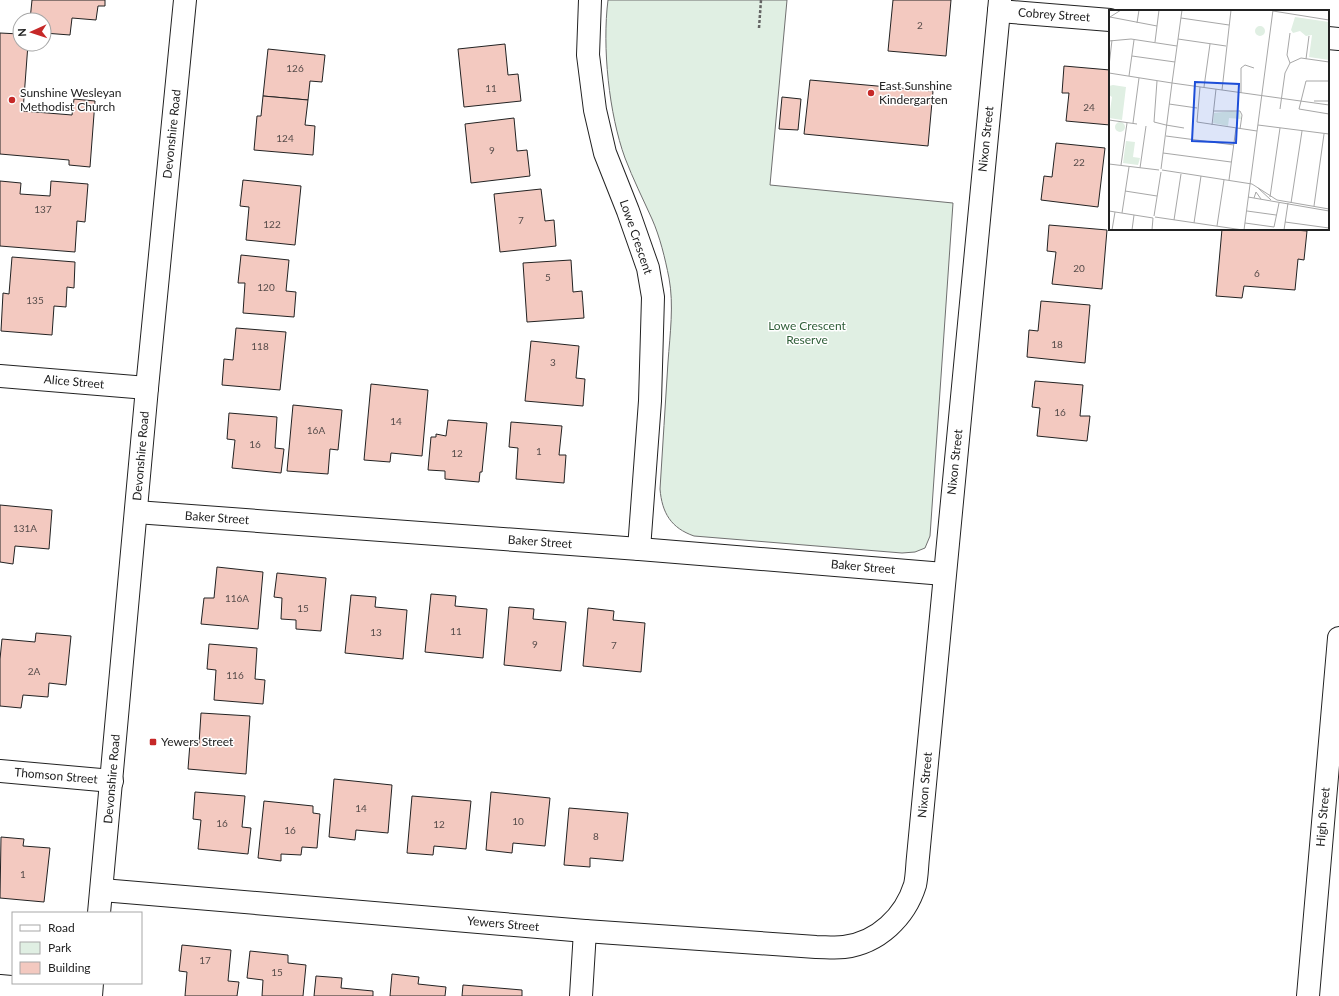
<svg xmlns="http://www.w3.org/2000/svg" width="1339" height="996" viewBox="0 0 1339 996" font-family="Lato,sans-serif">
  <rect width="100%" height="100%" fill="#fff"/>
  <!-- green -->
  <path fill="#e0efe3" stroke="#6f6f6f" d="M608,0H787L770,185L953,203L930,536L925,548L915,552L902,553L694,536C671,528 662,513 660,489C663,447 665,404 668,362C670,334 674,305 669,278C665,258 660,237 652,219C643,199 633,179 625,158C609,114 602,47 608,0Z"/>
  <!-- building -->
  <g fill="#f3c9c0" stroke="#222">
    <path d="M32,0H105V6H98L96,20L72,18L70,35L44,33V20H30Z"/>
    <path d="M893,0H951L946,56L888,51Z"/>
    <path d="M0,33L20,34V44H28L23,111L72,115L74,99L95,101L90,167L69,165V160L0,154Z"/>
    <path d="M505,44L508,75L518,74L521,101L464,107L458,49Z"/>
    <path d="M268,49L325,55L322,82L310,81L308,100L263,96Z"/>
    <path d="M1064,66L1110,70V125L1066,121L1069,93H1062Z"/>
    <path d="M810,80L933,91L928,146L804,134Z"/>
    <path d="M263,96L308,100L305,125L315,126L313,155L254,150L257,116H261Z"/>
    <path d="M782,97L801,99L798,130L779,129Z"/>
    <path d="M514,118L517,151L527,150L530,176L471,183L465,124Z"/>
    <path d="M1056,143L1105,148L1098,207L1041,200L1044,176L1052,177Z"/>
    <path d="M243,180L301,186L295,245L246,240L249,207L240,206Z"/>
    <path d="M0,181L21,183L20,194L50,196L51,181L88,184L85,222L77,221L75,252L0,246Z"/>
    <path d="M541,189L545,221L554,220L556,246L500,252L494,194Z"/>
    <path d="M1049,225L1107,230L1102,289L1052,284L1056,252L1047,251Z"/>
    <path d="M1222,229H1282L1307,231L1304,260L1298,259L1295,290L1244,286L1242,298L1216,296Z"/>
    <path d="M241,255L289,260L286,291L296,292L294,317L243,313L245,283H238Z"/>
    <path d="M12,257L75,262L74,288L67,287L66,307L54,306L52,335L1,331L3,293L9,294Z"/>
    <path d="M571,260L573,292L582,291L584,318L527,322L523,263Z"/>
    <path d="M1041,301L1090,305L1085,363L1027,357L1029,330L1038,331Z"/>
    <path d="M236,328L286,332L280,390L222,385L224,359L233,360Z"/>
    <path d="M531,341L579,346L576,378L585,379L583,406L525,401Z"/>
    <path d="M1035,381L1083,385L1080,416H1090L1087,441L1037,436L1040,408L1032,407Z"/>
    <path d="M371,384L428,390L422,456L391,453L390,462L364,460Z"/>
    <path d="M293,405L342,410L338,450L330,449L328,474L287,471Z"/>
    <path d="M229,413L277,417L275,448L284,449L281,473L232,468L235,440L227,439Z"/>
    <path d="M448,420L487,423L482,472H480L479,482L445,479V471L428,470L431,437H436V434L446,436Z"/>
    <path d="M511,422L562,426L559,455H566L564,483L516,479L518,448L509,447Z"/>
    <path d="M0,505L52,510L49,549L15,546L13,564L0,562Z"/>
    <path d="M217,567L263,572L258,629L201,624L204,598H214Z"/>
    <path d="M277,573L326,578L321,631L296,629V620L281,619L282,598L274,597Z"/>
    <path d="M431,594L456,596L455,606L487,609L483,658L425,652Z"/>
    <path d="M351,595L376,597L375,607L407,610L403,659L345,653Z"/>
    <path d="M509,607L534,609L533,619L566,622L561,671L504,665Z"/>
    <path d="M588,608L614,611L613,620L645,623L641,672L583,666Z"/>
    <path d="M36,633L71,636L66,685L49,683L48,697L23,695L21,708L0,706V659L2,639L35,642Z"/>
    <path d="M209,644L257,648L255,679L265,680L263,704L214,700L216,670L207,669Z"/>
    <path d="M201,713L250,716L246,774L188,769L190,743L199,744Z"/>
    <path d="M334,779L392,785L388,833L356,830L355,840L329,837Z"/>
    <path d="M195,792L245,796L242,827L251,828L248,854L198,849L201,820L193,819Z"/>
    <path d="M491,792L550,798L545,846L513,843L512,853L486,850Z"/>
    <path d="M412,796L471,801L466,849L434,846L433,855L407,853Z"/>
    <path d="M264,801L313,806V813L320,814L317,848L302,847L301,855L281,854V861L258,858Z"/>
    <path d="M569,808L628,813L623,861L590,858V867L564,865Z"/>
    <path d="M1,837L24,839L23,846L50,848L44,902L0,898Z"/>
    <path d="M182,945L231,950L228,981L239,982L237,996H185L187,972L179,971Z"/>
    <path d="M250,951L288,955V963L306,965L303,996H262L263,980L247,978Z"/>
    <path d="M392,974L419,977L418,984L446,987L445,996H390Z"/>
    <path d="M316,976L342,978L341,988L373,991V996H314Z"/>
    <path d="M463,985L522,990V996H462Z"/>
  </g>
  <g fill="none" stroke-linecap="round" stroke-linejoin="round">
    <defs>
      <g id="minor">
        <path d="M590,0L588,55L595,110L605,153L628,211L648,268L653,297L650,401L639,549"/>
        <path d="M999,11L1110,20"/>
        <path d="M1328,38L1339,39"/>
        <path d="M0,376L147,388"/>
        <path d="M136,512L639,549L944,574"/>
        <path d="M0,771L112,781"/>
        <path d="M102,890L585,931L816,947C825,947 835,948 844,947C878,943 905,917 915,885C917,876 917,866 918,857L1000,0"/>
        <path d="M0,986L91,994"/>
        <path d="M581,996L585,931"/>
        <path d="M1308,996L1339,638"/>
      </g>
      <g id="major">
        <path d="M99,913L147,388L185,0"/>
        <path d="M91,996L92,983"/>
      </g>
    </defs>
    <!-- minor casing -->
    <use href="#minor" stroke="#222" stroke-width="24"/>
    <!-- major casing -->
    <use href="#major" stroke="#222" stroke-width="24"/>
    <!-- path -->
    <path stroke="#646464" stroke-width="2.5" stroke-dasharray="3 2" stroke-linecap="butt" d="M759,28L761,0"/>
    <!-- minor -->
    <use href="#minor" stroke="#fff" stroke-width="22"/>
    <!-- major -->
    <use href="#major" stroke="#fff" stroke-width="22"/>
  </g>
  <!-- markers -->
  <g fill="#c62828" stroke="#fff" stroke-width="1.5">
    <circle cx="871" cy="93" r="4"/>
    <circle cx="12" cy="100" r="4"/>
    <rect x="149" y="738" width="8" height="8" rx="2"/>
  </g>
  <g text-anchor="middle" stroke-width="3" stroke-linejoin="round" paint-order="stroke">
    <!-- number labels -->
    <g font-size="10" fill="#564c4a">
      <text x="920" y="29">2</text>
      <text x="295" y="72">126</text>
      <text x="491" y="92">11</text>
      <text x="1089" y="111">24</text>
      <text x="285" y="142">124</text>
      <text x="492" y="154">9</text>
      <text x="1079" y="166">22</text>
      <text x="43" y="213">137</text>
      <text x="521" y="224">7</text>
      <text x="272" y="228">122</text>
      <text x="1079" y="272">20</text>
      <text x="1257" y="277">6</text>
      <text x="548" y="281">5</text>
      <text x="266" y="291">120</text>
      <text x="35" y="304">135</text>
      <text x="1057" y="348">18</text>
      <text x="260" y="350">118</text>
      <text x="553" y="366">3</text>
      <text x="1060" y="416">16</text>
      <text x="396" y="425">14</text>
      <text x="316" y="434">16A</text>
      <text x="255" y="448">16</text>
      <text x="539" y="455">1</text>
      <text x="457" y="457">12</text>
      <text x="25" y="532">131A</text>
      <text x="237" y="602">116A</text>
      <text x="303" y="612">15</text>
      <text x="456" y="635">11</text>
      <text x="376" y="636">13</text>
      <text x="535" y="648">9</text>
      <text x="614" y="649">7</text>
      <text x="34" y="675">2A</text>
      <text x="235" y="679">116</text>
      <text x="361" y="812">14</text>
      <text x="518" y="825">10</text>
      <text x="222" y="827">16</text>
      <text x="439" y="828">12</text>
      <text x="290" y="834">16</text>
      <text x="596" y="840">8</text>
      <text x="23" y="878">1</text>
      <text x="205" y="964">17</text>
      <text x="277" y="976">15</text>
    </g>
    <!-- street labels -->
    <g font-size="12" fill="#222" stroke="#fff">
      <text transform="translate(1054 15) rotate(4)" y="4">Cobrey Street</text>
      <text transform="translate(172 134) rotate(-84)" y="4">Devonshire Road</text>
      <text transform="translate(986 139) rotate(-84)" y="4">Nixon Street</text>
      <text transform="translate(636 237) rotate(71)" y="4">Lowe Crescent</text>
      <text transform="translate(74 382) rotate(5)" y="4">Alice Street</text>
      <text transform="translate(141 456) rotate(-85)" y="4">Devonshire Road</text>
      <text transform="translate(955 462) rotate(-84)" y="4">Nixon Street</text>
      <text transform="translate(217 518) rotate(4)" y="4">Baker Street</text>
      <text transform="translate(540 542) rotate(4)" y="4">Baker Street</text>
      <text transform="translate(863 567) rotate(5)" y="4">Baker Street</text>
      <text transform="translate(56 776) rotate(5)" y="4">Thomson Street</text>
      <text transform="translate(112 779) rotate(-85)" y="4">Devonshire Road</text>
      <text transform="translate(925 785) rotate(-85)" y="4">Nixon Street</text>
      <text transform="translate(1323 817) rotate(-85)" y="4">High Street</text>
      <text transform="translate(503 924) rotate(5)" y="4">Yewers Street</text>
    </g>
    <!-- poi labels -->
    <g font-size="12" fill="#222" stroke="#fff" text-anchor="start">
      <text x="879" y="90">East Sunshine<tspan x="879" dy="14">Kindergarten</tspan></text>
      <text x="20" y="97">Sunshine Wesleyan<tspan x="20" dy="14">Methodist Church</tspan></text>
      <text x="161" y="746">Yewers Street</text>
    </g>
    <!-- park labels -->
    <g font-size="12" fill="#2f5e38" stroke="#fff">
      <text x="807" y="330">Lowe Crescent<tspan x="807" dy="14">Reserve</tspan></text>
    </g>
  </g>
  <!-- overview -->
  <g transform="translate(1109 10)">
    <rect width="220" height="220" fill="#fff"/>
    <path d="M186,7L220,12V50L200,47L203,25L197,26L191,21L184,23L182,20ZM146 21a5 5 0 1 1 10 0a5 5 0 1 1-10 0ZM4,75L17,77L13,110L0,108L3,87L0,85V76ZM123,101L131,102L132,109L120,108L119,116L104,113L105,103ZM6 117a5 5 0 1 1 10 0a5 5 0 1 1-10 0ZM17,131L26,132L24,147L31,148L29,155L14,153Z" fill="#e0efe3"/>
    <path fill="none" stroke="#a7a7a7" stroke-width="1" d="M164,1L220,10M1,7L48,16M1,7L12,0M72,8L120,15M28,13L30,0M69,29L117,36M0,31L22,29L68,36M46,32L50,0M23,46L66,52M197,49L200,26M181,53L178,45L181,23M0,56L3,30M0,63L63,73L73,0M20,66L25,30M48,71L45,112L57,115M220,71H197L190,99L220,104M91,77L88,112L148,121M95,77L101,34M113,80L122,0M132,83V58L136,55L145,58M205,91H220M60,94L88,98M171,99L176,63L181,53L192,48L220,52M104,101H131L133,105L131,119M0,110L28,114M24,113L30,68M57,115L75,118M103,115L107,79M149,115L220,124M57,126L125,135M54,143L122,152M0,154L50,160M12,155L18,113M31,158L37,116M52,159L63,73L220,95M53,160L143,174L168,190L220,199M120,170L127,118M149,178L162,190M16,181L48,186M139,187L220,201M161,187L171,118M145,188L147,182L152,189M182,193L193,121M205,196L215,124M0,201L44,208M138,201L167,205M13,203L20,157M45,206L52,162M46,207L134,220M65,210L72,164M176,212L220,218M85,213L92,166M136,213L165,217L170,193M108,216L115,170M3,220L6,202M23,220L25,205M43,220L44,208M135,220L164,0M175,220L179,193"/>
    <path fill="#1d4ed8" fill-opacity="0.15" stroke="#1d4ed8" stroke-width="2" d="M86,72L130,74L127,133L83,131Z"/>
    <rect width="220" height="220" fill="none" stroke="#222" stroke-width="2"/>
  </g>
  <!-- legend -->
  <rect x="12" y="912" width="130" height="72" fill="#ffffff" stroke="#a7a7a7"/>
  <rect x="20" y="925" width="20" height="6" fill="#ffffff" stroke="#a7a7a7"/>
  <text x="48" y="932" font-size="12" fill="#222222">Road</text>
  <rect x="20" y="942" width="20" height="12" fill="#e0efe3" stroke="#a7a7a7"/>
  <text x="48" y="952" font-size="12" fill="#222222">Park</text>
  <rect x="20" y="962" width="20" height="12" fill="#f3c9c0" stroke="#a7a7a7"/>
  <text x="48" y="972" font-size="12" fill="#222222">Building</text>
  <!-- north arrow -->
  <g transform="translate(32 32) rotate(267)"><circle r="19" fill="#ffffff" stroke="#a7a7a7"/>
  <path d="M0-3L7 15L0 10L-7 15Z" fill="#c62828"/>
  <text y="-6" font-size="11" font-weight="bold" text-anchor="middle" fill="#222222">N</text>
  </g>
</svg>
